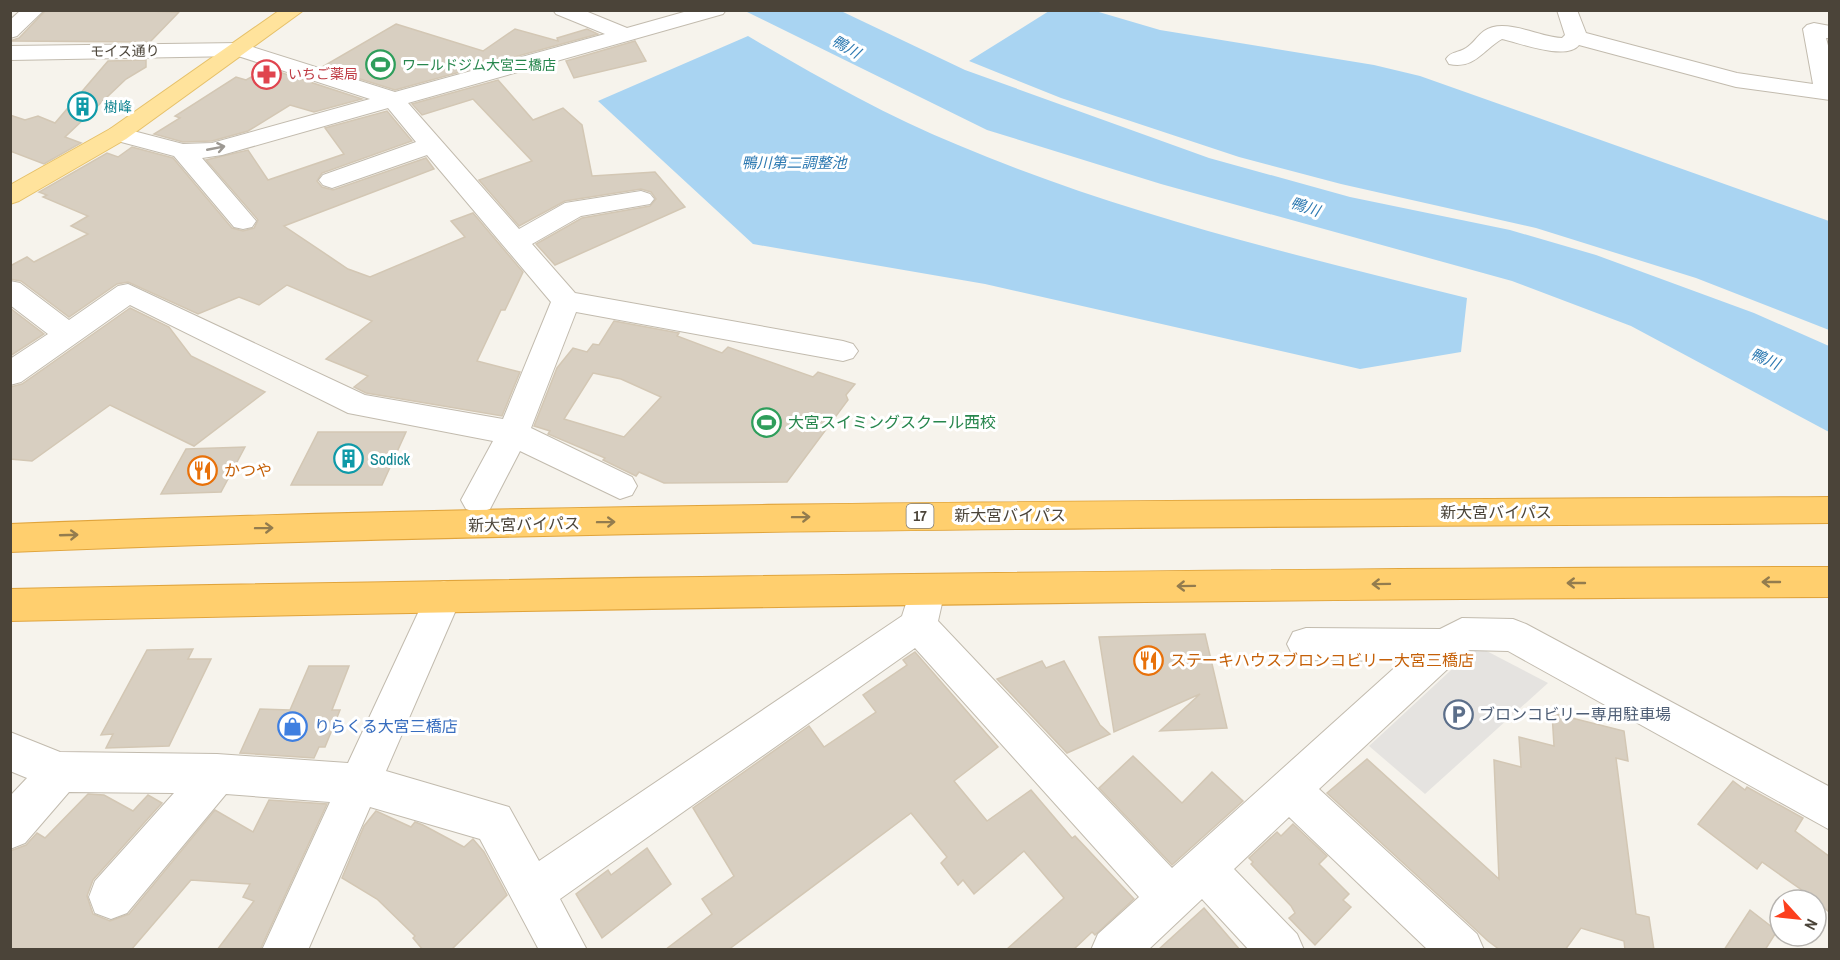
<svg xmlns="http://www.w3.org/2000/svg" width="1840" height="960" viewBox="0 0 1840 960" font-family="'Archivo Narrow','Noto Sans JP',sans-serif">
  <rect width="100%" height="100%" fill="#f6f3ec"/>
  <!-- parking -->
  <path fill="#e5e3e0" d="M1477,646L1548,683L1425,794L1369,746Z"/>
  <!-- water -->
  <g fill="#a9d4f2">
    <path d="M1092,10L1160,30L1374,65L1420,76L1829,221V330L1696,278L1536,228L1341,184L1239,157L1061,98L969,61L1049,11Z"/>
    <path d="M745,11H841L965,70L1209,158L1350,197L1510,230L1596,255L1754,313L1829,346V432L1631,326L1512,281L1161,184L987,130Z"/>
    <path d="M748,36C816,76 885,115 958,145C1121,214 1295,255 1467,298L1461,352L1360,369L985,284L753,244L598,101Z"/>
  </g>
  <!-- building -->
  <g fill="#d8cfc1" stroke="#d3c7b4" stroke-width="1.5" fill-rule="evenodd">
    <path d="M46,10H114L179,12L150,42L10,41L19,38Z"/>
    <path d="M396,24L483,51L515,29L558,41L557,38L587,29L598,34L395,90L322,67Z"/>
    <path d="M635,41L646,61L574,78L566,61Z"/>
    <path d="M146,60V67L126,79L65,137L81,143L44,164L10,151V115L25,120L38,116L55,123L108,61Z"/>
    <path d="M267,68L362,99L314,112L290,105L248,131L212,141L183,142L154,134L180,118L175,116L236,77L246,80Z"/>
    <path d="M498,80L533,120L563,108L582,125L592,176L655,172L685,207L555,265L536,244L582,218L650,206L656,199L651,192L641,189L565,201L519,226L479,180L532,161L473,99L422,115L412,104Z"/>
    <path d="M387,111L412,141L322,173L317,181L322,187L333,190L426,158L434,169L284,226L348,269L370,277L465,237L451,221L473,213L523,272L505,310H501L477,361L520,372L502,416L366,393L354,387L368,376L326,359L372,321L287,285L259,305L239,297L198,314L128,282L117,284L69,317L21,281L10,279V266L27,257L34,262L88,234L71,226L88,216L43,197L47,195L39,192L107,153L118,157L132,147L173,158L232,228L243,231L254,228L258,220L206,160L248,150L268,180L344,154L325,128Z"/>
    <path d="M10,308L44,334L10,356Z"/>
    <path d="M130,308L169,327L191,356L265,392L194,446L110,405L32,461L10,459V387L22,384Z"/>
    <path d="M614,321L679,333L677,336L722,353L728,347L813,377L818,372L855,384L846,395L848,400L787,482L664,483L639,472L636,476L603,460L605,458L548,434L550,431L534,426L557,368L573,348L587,352L593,344L599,345ZM593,373L621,379L661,397L624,437L564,419Z"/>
    <path d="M318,432H406L382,485H291Z"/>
    <path d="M245,447L221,492L161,494L186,449Z"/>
    <path d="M1205,634L1227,728L1160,731L1200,694L1114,732L1099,637Z"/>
    <path d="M193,649L188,659H211L169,746L106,748L113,734L101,735L147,650Z"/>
    <path d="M915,652L998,747L954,781L987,821L1031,790L1072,838L1075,836L1134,899L1095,935L1092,932L1073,950H1006L1064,898L1024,851L974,894L963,880L958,885L941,863L947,857L911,813L728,950H665L712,914L702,899L734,876L693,808L809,726L824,747L876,712L863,695L907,665L903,660Z"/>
    <path d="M1042,661L1046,668L1064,661L1100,725L1110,734L1067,753L997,679Z"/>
    <path d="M309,666H349L332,710H340L325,747H319L314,758L240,753L260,709L290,710Z"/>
    <path d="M1552,713L1624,731L1628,761L1616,758L1636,914L1649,917L1654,950H1625L1624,941L1581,928L1565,950H1500L1488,941L1327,793L1367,759L1499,879L1494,760L1521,767L1519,737L1554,746Z"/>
    <path d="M1133,756L1182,803L1212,772L1243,801L1172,865L1099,788Z"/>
    <path d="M1733,781L1745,790L1747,787L1803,818L1795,831L1830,857V913L1816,900L1762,862L1757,869L1698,824Z"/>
    <path d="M88,794L104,795L133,811L148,795L162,803L93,880L87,896L93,914L110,921L129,914L215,810L253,832L269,800L327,804L260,950H217L254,901L243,897L250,884L191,880L131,950H10V851L26,845L37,833L45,838Z"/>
    <path d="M376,811L411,827L415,822L423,825L464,847L473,839L484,852L507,895L451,950H423L413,938L415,936L377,899L342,878L364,826Z"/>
    <path d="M1293,824L1327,856L1319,864L1349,894L1343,900L1351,907L1315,945L1289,918L1295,913L1291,906L1251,864L1253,862L1249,858L1277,832L1281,836Z"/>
    <path d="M647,848L671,884L602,938L576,894L608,870L611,875Z"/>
    <path d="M1204,908L1240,950H1158Z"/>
    <path d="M1750,910L1777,931L1765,950H1724Z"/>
  </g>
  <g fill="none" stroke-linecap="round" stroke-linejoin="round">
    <defs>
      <g id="minor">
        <path d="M21,10H44L17,36L10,38V20Z"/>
        <path d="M553,10H583L627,28L691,10H726L723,14L408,103L519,229L565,203L641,191L650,194L654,199L650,204L581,216L532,244L575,293L843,341L853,344L858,351L853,358L843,361L576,312L531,428L632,477L637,486L632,495L620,499L520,451L490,509L478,513L466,509L461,500L493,441L348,413L130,305L21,382L10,385V359L48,334L10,305V281L20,283L69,320L118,286L128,284L365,395L503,419L551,302L427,155L332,188L323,185L319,180L323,175L416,142L388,108L222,155L202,158L256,221L252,227L243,229L234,227L174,156L110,139L106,134L110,129L118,127L183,144L212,143L370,99L238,56L10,60V46L240,43L395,92L605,34L556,14Z"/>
        <path d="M1557,10H1577L1586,33L1737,73L1813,84L1803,29L1807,25L1814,23L1830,26V38H1826L1830,53V100L1736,87L1579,45C1566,61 1520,43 1502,39C1484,49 1474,70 1449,64L1446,59C1451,51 1459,53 1466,48C1473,44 1477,36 1484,31C1504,17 1539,37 1562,38L1565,35Z"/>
        <path d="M927,575L940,579L945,590L938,621L1172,868L1402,661L1306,660L1293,656L1287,644L1293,632L1306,628L1440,629L1462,618L1513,619L1526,624L1830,787V830L1508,651L1468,650L1319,789L1477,934L1484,950H1428L1289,817L1234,869L1297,934L1304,950H1249L1202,899L1148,950H1091L1098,934L1139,897L915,648L560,899L587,950H539L480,839L370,807L308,950H262L330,802L226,794L127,913L111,919L95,913L89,897L95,881L174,793L69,792L25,843L10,849V796L27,778L10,771V732L60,752L217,754L348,763L431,585L444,581L457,585L462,596L386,771L509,807L539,861L902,616L914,579Z"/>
      </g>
      <path id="major" d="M280,10H304L126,139L19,201L10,204V185L110,129Z"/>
      <g id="highway">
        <path d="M1830,497V523C1223,528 616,527 10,552V524C616,500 1223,501 1830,497Z"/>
        <path d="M1830,567V597C1223,599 617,608 10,621V589C617,577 1223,568 1830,567Z"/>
      </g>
    </defs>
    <!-- minor casing -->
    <use href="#minor" stroke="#c2bbae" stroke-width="2"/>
    <!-- major casing -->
    <use href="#major" stroke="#e6c16a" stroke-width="2"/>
    <!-- highway casing -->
    <use href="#highway" stroke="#e0a43c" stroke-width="2"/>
    <!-- minor -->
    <use href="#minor" fill="#fff" fill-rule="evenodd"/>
    <!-- major -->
    <use href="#major" fill="#ffe39c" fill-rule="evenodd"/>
    <!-- highway -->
    <use href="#highway" fill="#ffcf6e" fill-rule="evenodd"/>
  </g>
  <!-- one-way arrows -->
  <defs><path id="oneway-shaft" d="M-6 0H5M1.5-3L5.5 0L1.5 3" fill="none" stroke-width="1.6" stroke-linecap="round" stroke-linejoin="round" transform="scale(1.5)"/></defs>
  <use stroke="#9c9892" href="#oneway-shaft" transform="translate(216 148) rotate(-11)"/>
  <g stroke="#937c4e">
    <use href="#oneway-shaft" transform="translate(801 517) rotate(-1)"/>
    <use href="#oneway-shaft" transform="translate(606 522) rotate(-1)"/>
    <use href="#oneway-shaft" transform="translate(264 528) rotate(-1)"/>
    <use href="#oneway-shaft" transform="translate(69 535) rotate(-2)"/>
    <use href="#oneway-shaft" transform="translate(1771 582) rotate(180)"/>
    <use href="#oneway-shaft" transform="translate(1576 583) rotate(180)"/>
    <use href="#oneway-shaft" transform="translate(1381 584) rotate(179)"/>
    <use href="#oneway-shaft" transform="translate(1186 586) rotate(179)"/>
  </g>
  <!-- icons -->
  <defs>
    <symbol id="stadium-ring" viewBox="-11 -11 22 22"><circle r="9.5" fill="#fff" stroke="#2e9e5b" stroke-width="1.5"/><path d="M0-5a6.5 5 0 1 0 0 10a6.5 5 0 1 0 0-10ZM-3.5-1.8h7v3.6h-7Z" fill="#2e9e5b"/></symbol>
    <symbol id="pharmacy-ring" viewBox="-11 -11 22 22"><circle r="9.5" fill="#fff" stroke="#e0444e" stroke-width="1.5"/><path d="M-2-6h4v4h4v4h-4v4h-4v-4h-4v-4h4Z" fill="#e0444e"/></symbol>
    <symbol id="building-ring" viewBox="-11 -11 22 22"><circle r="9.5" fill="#fff" stroke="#0f9aa8" stroke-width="1.5"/><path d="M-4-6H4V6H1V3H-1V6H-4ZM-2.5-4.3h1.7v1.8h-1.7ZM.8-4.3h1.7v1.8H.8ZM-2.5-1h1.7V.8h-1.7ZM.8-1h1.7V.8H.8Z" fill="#0f9aa8"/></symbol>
    <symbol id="restaurant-ring" viewBox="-11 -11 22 22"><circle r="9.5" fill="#fff" stroke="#e8710a" stroke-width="1.5"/><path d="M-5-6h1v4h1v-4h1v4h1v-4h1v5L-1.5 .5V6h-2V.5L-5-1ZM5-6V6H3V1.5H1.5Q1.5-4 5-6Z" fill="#e8710a"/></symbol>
    <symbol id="parking-ring" viewBox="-11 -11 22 22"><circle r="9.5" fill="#fff" stroke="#5c6f8a" stroke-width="1.5"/><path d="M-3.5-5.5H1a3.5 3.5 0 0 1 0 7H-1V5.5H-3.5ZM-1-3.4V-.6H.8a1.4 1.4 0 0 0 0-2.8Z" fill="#5c6f8a"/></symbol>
    <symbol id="shop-ring" viewBox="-11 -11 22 22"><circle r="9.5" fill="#fff" stroke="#3f7fe0" stroke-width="1.5"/><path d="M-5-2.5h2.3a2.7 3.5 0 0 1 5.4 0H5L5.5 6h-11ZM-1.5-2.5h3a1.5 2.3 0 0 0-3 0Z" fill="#3f7fe0"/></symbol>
  </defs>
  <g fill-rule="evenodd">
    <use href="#stadium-ring" x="364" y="48" width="33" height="33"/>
    <use href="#pharmacy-ring" x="250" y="58" width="33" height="33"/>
    <use href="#building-ring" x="66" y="90" width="33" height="33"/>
    <use href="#stadium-ring" x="750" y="406" width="33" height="33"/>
    <use href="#building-ring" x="332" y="442" width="33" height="33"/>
    <use href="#restaurant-ring" x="186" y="454" width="33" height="33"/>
    <use href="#restaurant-ring" x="1132" y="644" width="33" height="33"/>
    <use href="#parking-ring" x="1442" y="698" width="33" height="33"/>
    <use href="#shop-ring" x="276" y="710" width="33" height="33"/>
  </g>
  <g text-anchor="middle" stroke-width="6" stroke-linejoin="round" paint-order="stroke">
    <!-- far-street labels -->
    <g font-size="14" fill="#4b4439" stroke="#fff">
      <text transform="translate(125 51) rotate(-1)" y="5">モイス通り</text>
    </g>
    <!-- far-leisure labels -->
    <g font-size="14" fill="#27864d" stroke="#fff" text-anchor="start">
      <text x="402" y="70">ワールドジム大宮三橋店</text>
    </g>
    <!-- far-health labels -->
    <g font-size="14" fill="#be3a42" stroke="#fff" text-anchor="start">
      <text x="288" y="79">いちご薬局</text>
    </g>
    <!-- far-culture labels -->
    <g font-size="14" fill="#0d838f" stroke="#fff" text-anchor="start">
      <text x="104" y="112">樹峰</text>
    </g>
    <!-- far-water labels -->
    <g font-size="15" font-style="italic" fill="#2e7ab2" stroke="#fff">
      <text transform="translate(846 47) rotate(30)" y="5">鴨川</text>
      <text x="794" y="168">鴨川第二調整池</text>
      <text transform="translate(1305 207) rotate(18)" y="5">鴨川</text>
      <text transform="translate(1765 359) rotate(24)" y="5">鴨川</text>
    </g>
    <!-- shield labels -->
    <rect fill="#fff" stroke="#817c74" stroke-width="1.5" x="906.5" y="504" width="27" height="24" rx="4.5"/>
    <g font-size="15" font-weight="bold" fill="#4b4439">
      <text x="920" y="521">17</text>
    </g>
    <!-- leisure labels -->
    <g font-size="16" fill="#27864d" stroke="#fff" text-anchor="start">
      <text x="788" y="428">大宮スイミングスクール西校</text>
    </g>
    <!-- culture labels -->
    <g font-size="16" fill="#0d838f" stroke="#fff" text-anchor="start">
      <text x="370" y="465">Sodick</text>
    </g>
    <!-- food labels -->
    <g font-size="16" fill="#c56008" stroke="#fff" text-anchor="start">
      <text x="224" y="476">かつや</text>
      <text x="1170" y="666">ステーキハウスブロンコビリー大宮三橋店</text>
    </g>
    <!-- street labels -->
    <g font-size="16" fill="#4b4439" stroke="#fff">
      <text x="1496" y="518">新大宮バイパス</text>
      <text x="1010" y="521">新大宮バイパス</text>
      <text transform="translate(524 524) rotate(-1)" y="6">新大宮バイパス</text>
    </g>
    <!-- service labels -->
    <g font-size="16" fill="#4e5e75" stroke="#fff" text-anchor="start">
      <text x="1479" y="720">ブロンコビリー専用駐車場</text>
    </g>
    <!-- shop labels -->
    <g font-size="16" fill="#366cbe" stroke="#fff" text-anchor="start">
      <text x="314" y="732">りらくる大宮三橋店</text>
    </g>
  </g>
  <!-- border -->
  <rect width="1840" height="960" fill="none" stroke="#4b4439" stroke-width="24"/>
  <!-- north arrow -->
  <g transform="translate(1798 918) rotate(117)"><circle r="28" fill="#ffffff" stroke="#b7b4b0" stroke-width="1.5"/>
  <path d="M0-4.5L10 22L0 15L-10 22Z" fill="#fc3f1d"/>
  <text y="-9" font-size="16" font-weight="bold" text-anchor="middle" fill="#4b4439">N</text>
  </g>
</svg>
